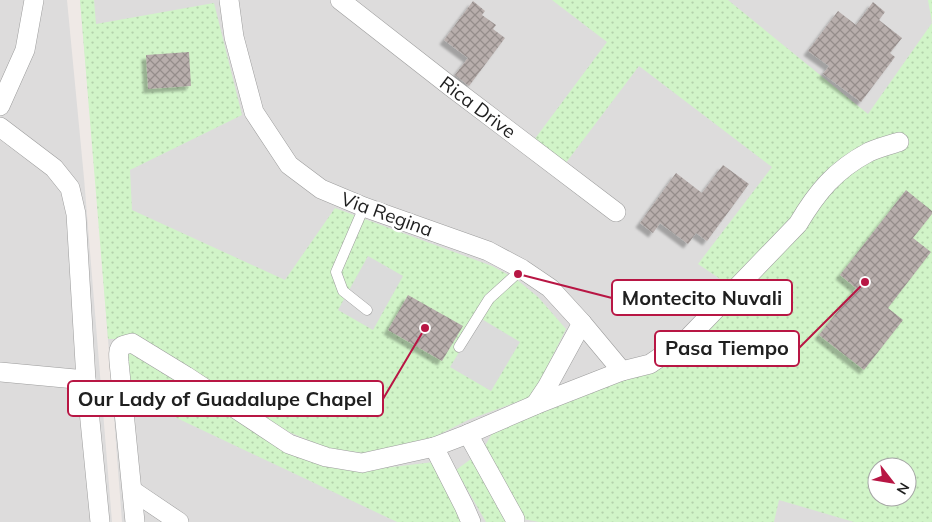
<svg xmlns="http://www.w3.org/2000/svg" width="932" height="522" viewBox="0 0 932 522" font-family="Mulish,sans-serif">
  <defs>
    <pattern id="park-dots" width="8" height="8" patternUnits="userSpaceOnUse" patternTransform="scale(1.25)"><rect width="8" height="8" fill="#d1f4c8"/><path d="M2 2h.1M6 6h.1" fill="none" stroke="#b3d1ab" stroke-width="1.8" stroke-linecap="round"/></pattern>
    <pattern id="building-cross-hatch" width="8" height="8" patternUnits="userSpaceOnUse" patternTransform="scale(1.25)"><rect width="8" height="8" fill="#b8aeac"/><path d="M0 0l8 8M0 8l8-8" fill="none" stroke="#958d8b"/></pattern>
    <filter id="shadow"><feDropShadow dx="-4.5" dy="4.5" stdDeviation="1" flood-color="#0004"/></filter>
  </defs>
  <rect width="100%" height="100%" fill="#efe9e6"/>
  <!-- residential -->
  <g fill="#dddcdc" fill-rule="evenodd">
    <path d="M0,0H67L84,178L112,522H0Z"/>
    <path d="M80,0H932V522H122L98,208ZM877,467H907V497H877Z"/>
  </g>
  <!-- park -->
  <g fill="url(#park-dots)" fill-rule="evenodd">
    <path d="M80,0H94L96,24L214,3L242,115L130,170L132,210L285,280L335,208L492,266L516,279L538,297L566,329L539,383L530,397L468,420L434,437L364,453L327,448L289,432L189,370L132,339H108Z"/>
    <path d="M552,0H728L868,114L932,23L928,0H932V522H854L779,500L774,522H539L518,518L482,451L493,432L627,379L741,293L698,264L772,167L639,66L565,164L534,140L607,42ZM877,467H907V497H877Z"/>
    <path d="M135,350L281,446L359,471L434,462L463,522H397L128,395L127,351Z"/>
    <path d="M471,459L507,522H486L456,470Z"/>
  </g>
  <!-- parking -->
  <g fill="#dbdbdb">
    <path d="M368,256L403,276L373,330L338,310Z"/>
    <path d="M480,318L520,342L491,391L450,367Z"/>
  </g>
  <!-- building -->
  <g fill="url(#building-cross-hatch)" filter="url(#shadow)">
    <path d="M473,1L485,11L482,15L496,25L493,29L505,38L469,86L455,75L468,58L444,40Z"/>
    <path d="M873,2L885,12L879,20L902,38L890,53L895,57L861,102L823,74L829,66L808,51L838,11L856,25Z"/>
    <path d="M189,52L191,86L148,89L146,55Z"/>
    <path d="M723,165L749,184L707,241L696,233L688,244L660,223L653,233L640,223L676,173L702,193Z"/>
    <path d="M906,190L932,211V214L913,238L931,252L888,308L903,320L864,370L819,335L856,288L840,275Z"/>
    <path d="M408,295L463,326L442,361L388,330Z"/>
  </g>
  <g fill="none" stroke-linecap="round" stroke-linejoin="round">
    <defs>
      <g id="service">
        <path d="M364,207L336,272L343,291L367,310"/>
        <path d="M459,347L489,299L522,269"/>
      </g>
      <g id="minor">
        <path d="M229,0L234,37L254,112L289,165L321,189L364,207L488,251L522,269L550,288L582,323L622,371"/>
        <path d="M340,0L450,86L616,212"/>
        <path d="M0,106L25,50L34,0"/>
        <path d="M0,127L54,168L70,188L76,214L86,380L100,522"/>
        <path d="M0,372L86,380"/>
        <path d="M535,405L547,387L582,323"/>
        <path d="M468,434L515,519V522"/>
        <path d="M434,447L464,506L471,522"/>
        <path d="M133,491L179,522"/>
        <path d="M135,522L119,362C118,348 118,346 132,343L186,376L289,444L326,457L362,463L434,447L468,434L535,405L622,371L650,364L688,338L798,224C817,192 835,170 869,152C878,148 889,145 899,142"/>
      </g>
    </defs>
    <!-- service casing -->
    <use href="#service" stroke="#9c9c9c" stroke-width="11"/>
    <!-- minor casing -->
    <use href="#minor" stroke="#9c9c9c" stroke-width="20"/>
    <!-- service -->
    <use href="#service" stroke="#fff" stroke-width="10"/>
    <!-- minor -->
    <use href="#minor" stroke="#fff" stroke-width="19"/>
  </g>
  <g text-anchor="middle" stroke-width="4.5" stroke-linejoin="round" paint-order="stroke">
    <!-- street labels -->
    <g font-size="19" fill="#1f1f1f" stroke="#fff">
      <text transform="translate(478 107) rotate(37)" y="7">Rica Drive</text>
      <text transform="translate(387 214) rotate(20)" y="7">Via Regina</text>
    </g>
  </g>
  <!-- callouts -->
  <path fill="none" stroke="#b81644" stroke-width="2" d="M518 274L612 298M865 282L799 348M425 328L383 399"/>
  <g fill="#b81644" stroke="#fff" stroke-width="2">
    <circle cx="518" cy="274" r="5"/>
    <circle cx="865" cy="282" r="5"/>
    <circle cx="425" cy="328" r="5"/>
  </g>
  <g fill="#fff" stroke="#b81644" stroke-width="2">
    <rect x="612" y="280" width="180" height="35" rx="5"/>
    <rect x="655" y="331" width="144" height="35" rx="5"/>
    <rect x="68" y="381" width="315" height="35" rx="5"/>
  </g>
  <g font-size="20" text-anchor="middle" font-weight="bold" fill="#1f1f1f">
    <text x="702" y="305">Montecito Nuvali</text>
    <text x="727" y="355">Pasa Tiempo</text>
    <text x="225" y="406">Our Lady of Guadalupe Chapel</text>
  </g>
  <!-- north arrow -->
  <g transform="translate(892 482) rotate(121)"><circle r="24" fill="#ffffff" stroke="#a5a5a5"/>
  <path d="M0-4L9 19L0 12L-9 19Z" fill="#b81644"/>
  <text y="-8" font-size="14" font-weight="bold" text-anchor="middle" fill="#1f1f1f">N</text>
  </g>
</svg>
